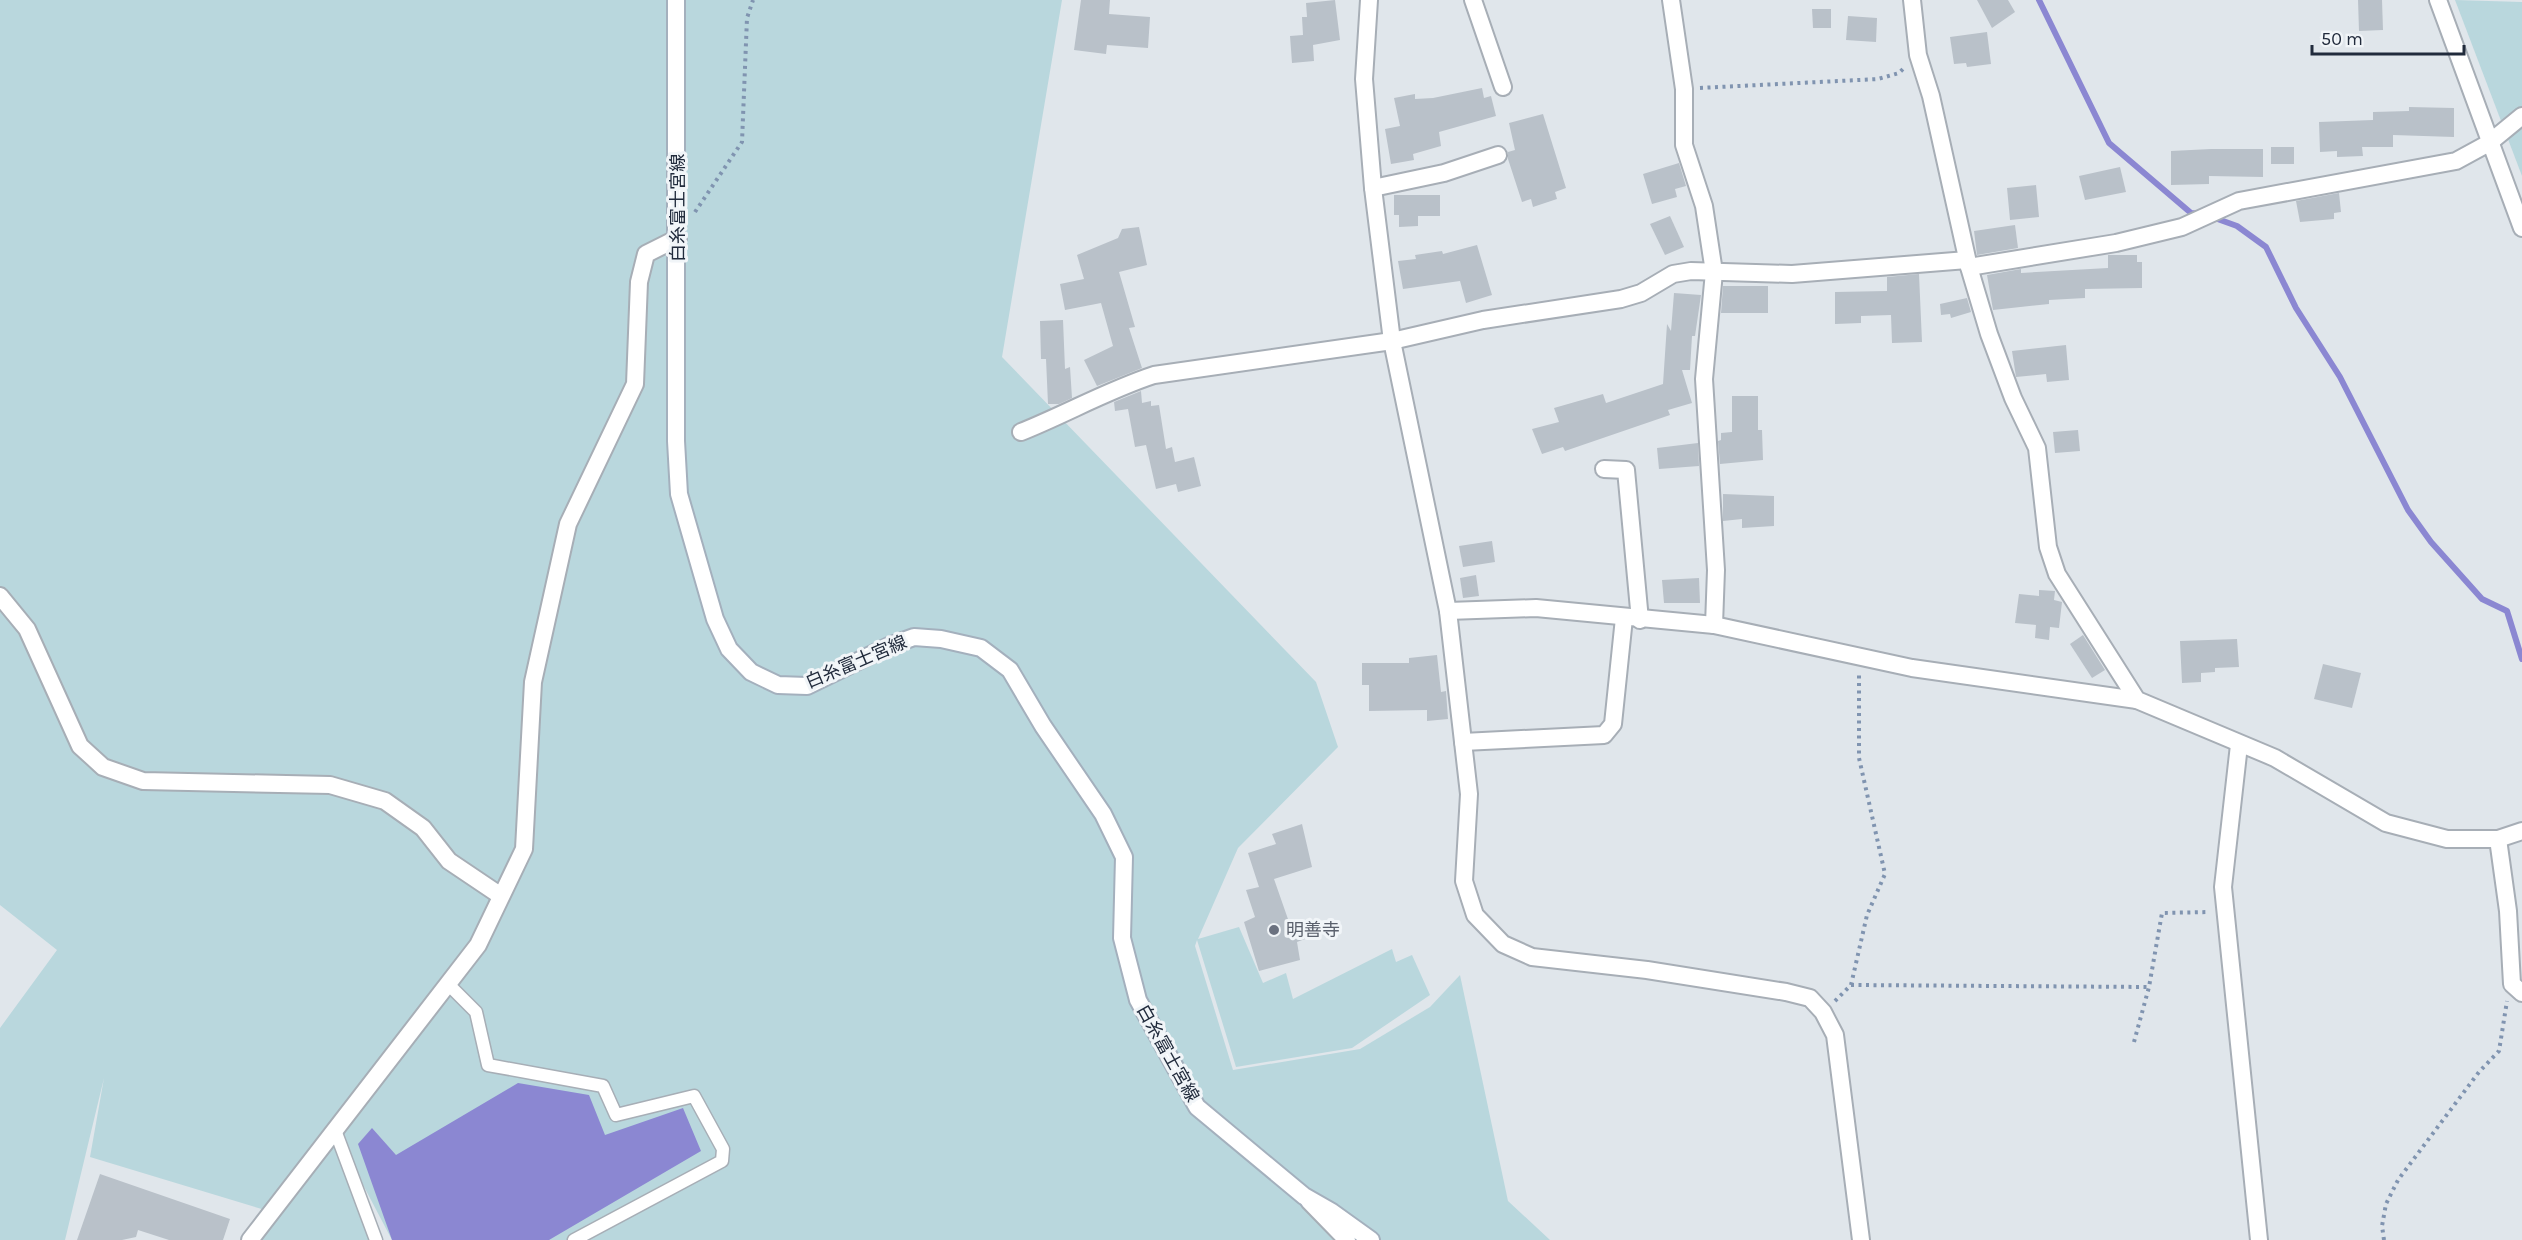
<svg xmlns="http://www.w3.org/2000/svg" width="2522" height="1240" viewBox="0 0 2522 1240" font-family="Karla,'Noto Sans JP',sans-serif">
  <rect width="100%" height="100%" fill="#e0e6eb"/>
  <!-- green -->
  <g fill="#b9d7dd">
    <path d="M0,0H1062L1002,357L1316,682L1338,747L1238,848L1198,939L1239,927L1263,983L1286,973L1293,999L1392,949L1396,962L1412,955L1430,995L1352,1048L1236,1067L1197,940L1195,946L1233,1070L1360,1049L1430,1007L1460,975L1508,1201L1550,1240H392L339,1139L380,1240H253L265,1210L90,1157L104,1078L65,1240H0V1028L57,950L0,905Z"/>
    <path d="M2455,0L2522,2V176Z"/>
  </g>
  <!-- water -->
  <path fill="#8b87d2" d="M518,1083L589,1095L605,1135L683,1108L701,1151L549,1240H392L358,1144L372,1128L396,1155Z"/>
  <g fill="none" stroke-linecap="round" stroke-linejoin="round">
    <!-- stream -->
    <g stroke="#8b87d2" stroke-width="6">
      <path d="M2039,0L2109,143L2191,213L2199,214"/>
      <path d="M2212,217L2237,226L2266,247L2296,308L2340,377L2408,510L2431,542L2482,599L2507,611L2522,659"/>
    </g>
  </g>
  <!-- building -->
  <g fill="#b9c1c9">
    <path d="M1081,0H1110L1109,14L1150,17L1148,48L1107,45L1106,54L1074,50Z"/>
    <path d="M1335,0L1340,40L1313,45L1314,61L1292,63L1290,36L1303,35L1302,17H1307L1306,3Z"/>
    <path d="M1977,0H2008L2015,12L1992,28Z"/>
    <path d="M2358,0H2382L2383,30L2359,31Z"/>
    <path d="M1812,9H1831V28H1813Z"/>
    <path d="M1848,16L1877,18L1876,42L1846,40Z"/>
    <path d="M1987,32L1991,64L1967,67L1966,63L1954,64L1950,37Z"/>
    <path d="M1482,88L1484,98L1491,96L1496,116L1439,132L1441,146L1413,154L1414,160L1391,164L1385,129L1400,126L1394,98L1415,94V99L1433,98Z"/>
    <path d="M2409,107L2454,108V137L2393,135V147H2362L2363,156L2337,157V151L2320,152L2319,122L2373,120V112L2409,111Z"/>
    <path d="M1543,114L1566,188L1555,192L1557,199L1533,207L1531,199L1522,202L1508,159V152L1515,150L1509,123Z"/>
    <rect x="2271" y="147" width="23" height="17"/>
    <path d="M2211,149H2263V177L2209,176V184L2171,185V151Z"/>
    <path d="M1679,163L1686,186L1675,189L1677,197L1652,204L1643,174Z"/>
    <path d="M2120,167L2126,192L2085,200L2079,176Z"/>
    <path d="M2036,185L2039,217L2010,220L2007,188Z"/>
    <path d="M2339,193L2341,212L2334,213V219L2300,222L2296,201Z"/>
    <path d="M1394,195H1440V216H1418V226L1399,227V215H1394Z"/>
    <path d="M1670,216L1684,247L1665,255L1650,224Z"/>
    <path d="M2015,225L2018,248L1977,255L1974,231Z"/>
    <path d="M1139,227L1147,265L1119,272L1135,327L1129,328L1142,368L1097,386L1084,360L1113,346L1101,303L1065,310L1060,284L1084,279L1077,255L1118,238L1122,229Z"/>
    <path d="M1477,245L1492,295L1466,303L1460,281L1403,289L1398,261L1416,259L1415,255L1442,251L1443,254Z"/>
    <path d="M2108,255H2137V262H2142V288L2085,289V298L2049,300V304L1993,310L1987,275L2021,269V273L2108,268Z"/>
    <path d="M1919,274L1922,342L1892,343L1891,315L1861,316V323L1835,324V292L1887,291V277Z"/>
    <path d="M1723,286H1768V313H1721Z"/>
    <path d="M1674,293L1701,295L1695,336H1692L1690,370H1682L1692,403L1668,410L1670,415L1565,451L1563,447L1542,454L1532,429L1559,422L1554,408L1603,394L1606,403L1663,384L1667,324L1671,331Z"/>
    <path d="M1967,298L1971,312L1951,318L1950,314L1941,315L1940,304Z"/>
    <path d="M1063,320L1065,369L1070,367L1072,398L1059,404H1048L1046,359H1041L1040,321Z"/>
    <path d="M2066,345L2069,380L2047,382L2046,374L2016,377L2012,351Z"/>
    <path d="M1141,391L1142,403L1151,401V406L1159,405L1166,449L1172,447L1175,462L1194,457L1201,486L1178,492L1176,484L1156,489L1146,445L1135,447L1128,409L1115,411L1114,402Z"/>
    <path d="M1732,396H1758V430H1762L1763,460L1720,464L1718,441L1721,440V433L1732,432Z"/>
    <path d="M2078,430L2080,451L2055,453L2053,432Z"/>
    <path d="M1698,443L1699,466L1659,469L1657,448Z"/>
    <path d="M1723,494L1774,496V526L1742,528V519L1723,521Z"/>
    <path d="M1492,541L1495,562L1463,567L1459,546Z"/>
    <path d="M1476,575L1479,596L1463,598L1460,578Z"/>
    <path d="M1699,578L1700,603H1664L1662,580Z"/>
    <path d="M2039,590L2055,591L2054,600L2062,602L2059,628L2050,627L2049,640L2035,638L2036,625L2015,623L2019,594L2039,596Z"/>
    <path d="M2083,635L2105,670L2092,678L2070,644Z"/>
    <path d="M2237,639L2239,667L2215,668V672L2201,673V682L2182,683L2180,641Z"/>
    <path d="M1437,655L1441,692L1446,691L1448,719L1427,721V710L1369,711V685H1362V663H1409V658Z"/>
    <path d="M2323,664L2361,673L2352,708L2314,699Z"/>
    <path d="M1302,824L1312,867L1274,879L1289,922L1298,919L1305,939L1297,942L1300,960L1259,971L1244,922L1255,917L1246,890L1259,887L1248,853L1276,844L1272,834Z"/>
    <path d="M100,1174L230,1219L223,1240H169L138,1230L136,1237L122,1240H77Z"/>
  </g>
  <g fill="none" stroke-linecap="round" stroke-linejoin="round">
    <defs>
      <g id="service">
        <path d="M448,984L476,1012L488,1065L603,1086L616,1115L694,1096L723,1149L722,1161L574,1240"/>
        <path d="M335,1130L376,1240"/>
      </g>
      <g id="minor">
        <path d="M1369,0L1364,79L1373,188L1392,341L1448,611L1469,794L1464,881L1475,915L1503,944L1532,957L1647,970L1786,992L1810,998L1823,1012L1835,1035L1861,1240"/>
        <path d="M1473,0L1503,87"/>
        <path d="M1671,0L1684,89V145L1704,206L1714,272L1704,379L1716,570L1714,625"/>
        <path d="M1912,0L1918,55L1931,96L1969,267L1989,334L2013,398L2037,448L2048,547L2057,574L2137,700L2275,758L2386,823L2447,839H2498L2522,831"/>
        <path d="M1373,188L1444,173L1498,155"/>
        <path d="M1969,267L2116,243L2182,227L2239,201L2456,161L2489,143L2522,116"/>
        <path d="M1021,432C1066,414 1108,390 1154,375L1392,341L1483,320L1621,299L1641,293L1673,274L1691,271L1792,274L1967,260"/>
        <path d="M1604,469L1626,470L1640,620"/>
        <path d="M0,596L27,629L80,746L103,767L143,781L330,785L385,801L423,828L449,861L501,896"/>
        <path d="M1448,611L1536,608L1714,625L1912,668L2137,700"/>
        <path d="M1463,742L1604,735L1613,724L1624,618"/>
        <path d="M2239,745L2223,887L2259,1240"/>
        <path d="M2498,839L2508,911L2512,984L2522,993"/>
        <path d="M1309,1201L1347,1240"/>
      </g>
      <g id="tertiary">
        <path d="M2438,0L2522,228"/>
        <path d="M250,1240L478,945L524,849L533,682L568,524L635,384L639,282L646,254L678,238"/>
      </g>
      <path id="secondary" d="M676,0V441L679,494L715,619L729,649L751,672L778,685L807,686L889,646L914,637L941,639L981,648L1010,670L1043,726L1103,814L1124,857L1122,938L1138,1000L1197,1107L1304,1196L1332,1212L1371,1240"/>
    </defs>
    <!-- service casing -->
    <use href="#service" stroke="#a7aeb6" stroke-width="15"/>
    <!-- minor casing -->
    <use href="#minor" stroke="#a7aeb6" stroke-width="20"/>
    <!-- tertiary casing -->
    <use href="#tertiary" stroke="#a7aeb6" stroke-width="20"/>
    <!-- secondary casing -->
    <use href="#secondary" stroke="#a4b0bd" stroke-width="20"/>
    <!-- path -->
    <g stroke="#8094b0" stroke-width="4" stroke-dasharray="3 4.5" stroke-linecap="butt">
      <path d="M1700,88L1878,79L1899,73L1905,67"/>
      <path d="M695,212L742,142L747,18L753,0"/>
      <path d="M1851,985L2149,987"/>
      <path d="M1835,1001L1851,985L1867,915L1885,874L1859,758V672"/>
      <path d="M2134,1042L2149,987L2162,913L2209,912"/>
      <path d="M2384,1240L2382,1226L2386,1204L2398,1180L2479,1072L2499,1051L2507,1001"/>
    </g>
    <!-- service -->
    <use href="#service" stroke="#fff" stroke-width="12"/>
    <!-- minor -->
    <use href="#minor" stroke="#fff" stroke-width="16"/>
    <!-- tertiary -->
    <use href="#tertiary" stroke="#fff" stroke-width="16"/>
    <!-- secondary -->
    <use href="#secondary" stroke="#fff" stroke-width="16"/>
  </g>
  <!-- markers -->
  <circle fill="#6b7280" stroke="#f1f5f8" stroke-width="2" cx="1274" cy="930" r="6"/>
  <g text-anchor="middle" stroke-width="6" stroke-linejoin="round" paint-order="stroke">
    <!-- street labels -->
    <g font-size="18" fill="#212b3c" stroke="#f1f5f8">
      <text transform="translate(678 208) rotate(-90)" y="6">白糸富士宮線</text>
      <text transform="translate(856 662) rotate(-23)" y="6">白糸富士宮線</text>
      <text transform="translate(1168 1053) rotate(61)" y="6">白糸富士宮線</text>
    </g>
    <!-- worship labels -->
    <g font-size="18" fill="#5b616d" stroke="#f1f5f8" text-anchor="start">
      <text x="1286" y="936">明善寺</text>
    </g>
  </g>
  <!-- scale -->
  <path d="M2312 45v9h152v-9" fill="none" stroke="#212b3c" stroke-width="3"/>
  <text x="2321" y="45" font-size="18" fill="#212b3c" stroke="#f1f5f8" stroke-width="4.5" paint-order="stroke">50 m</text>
</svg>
